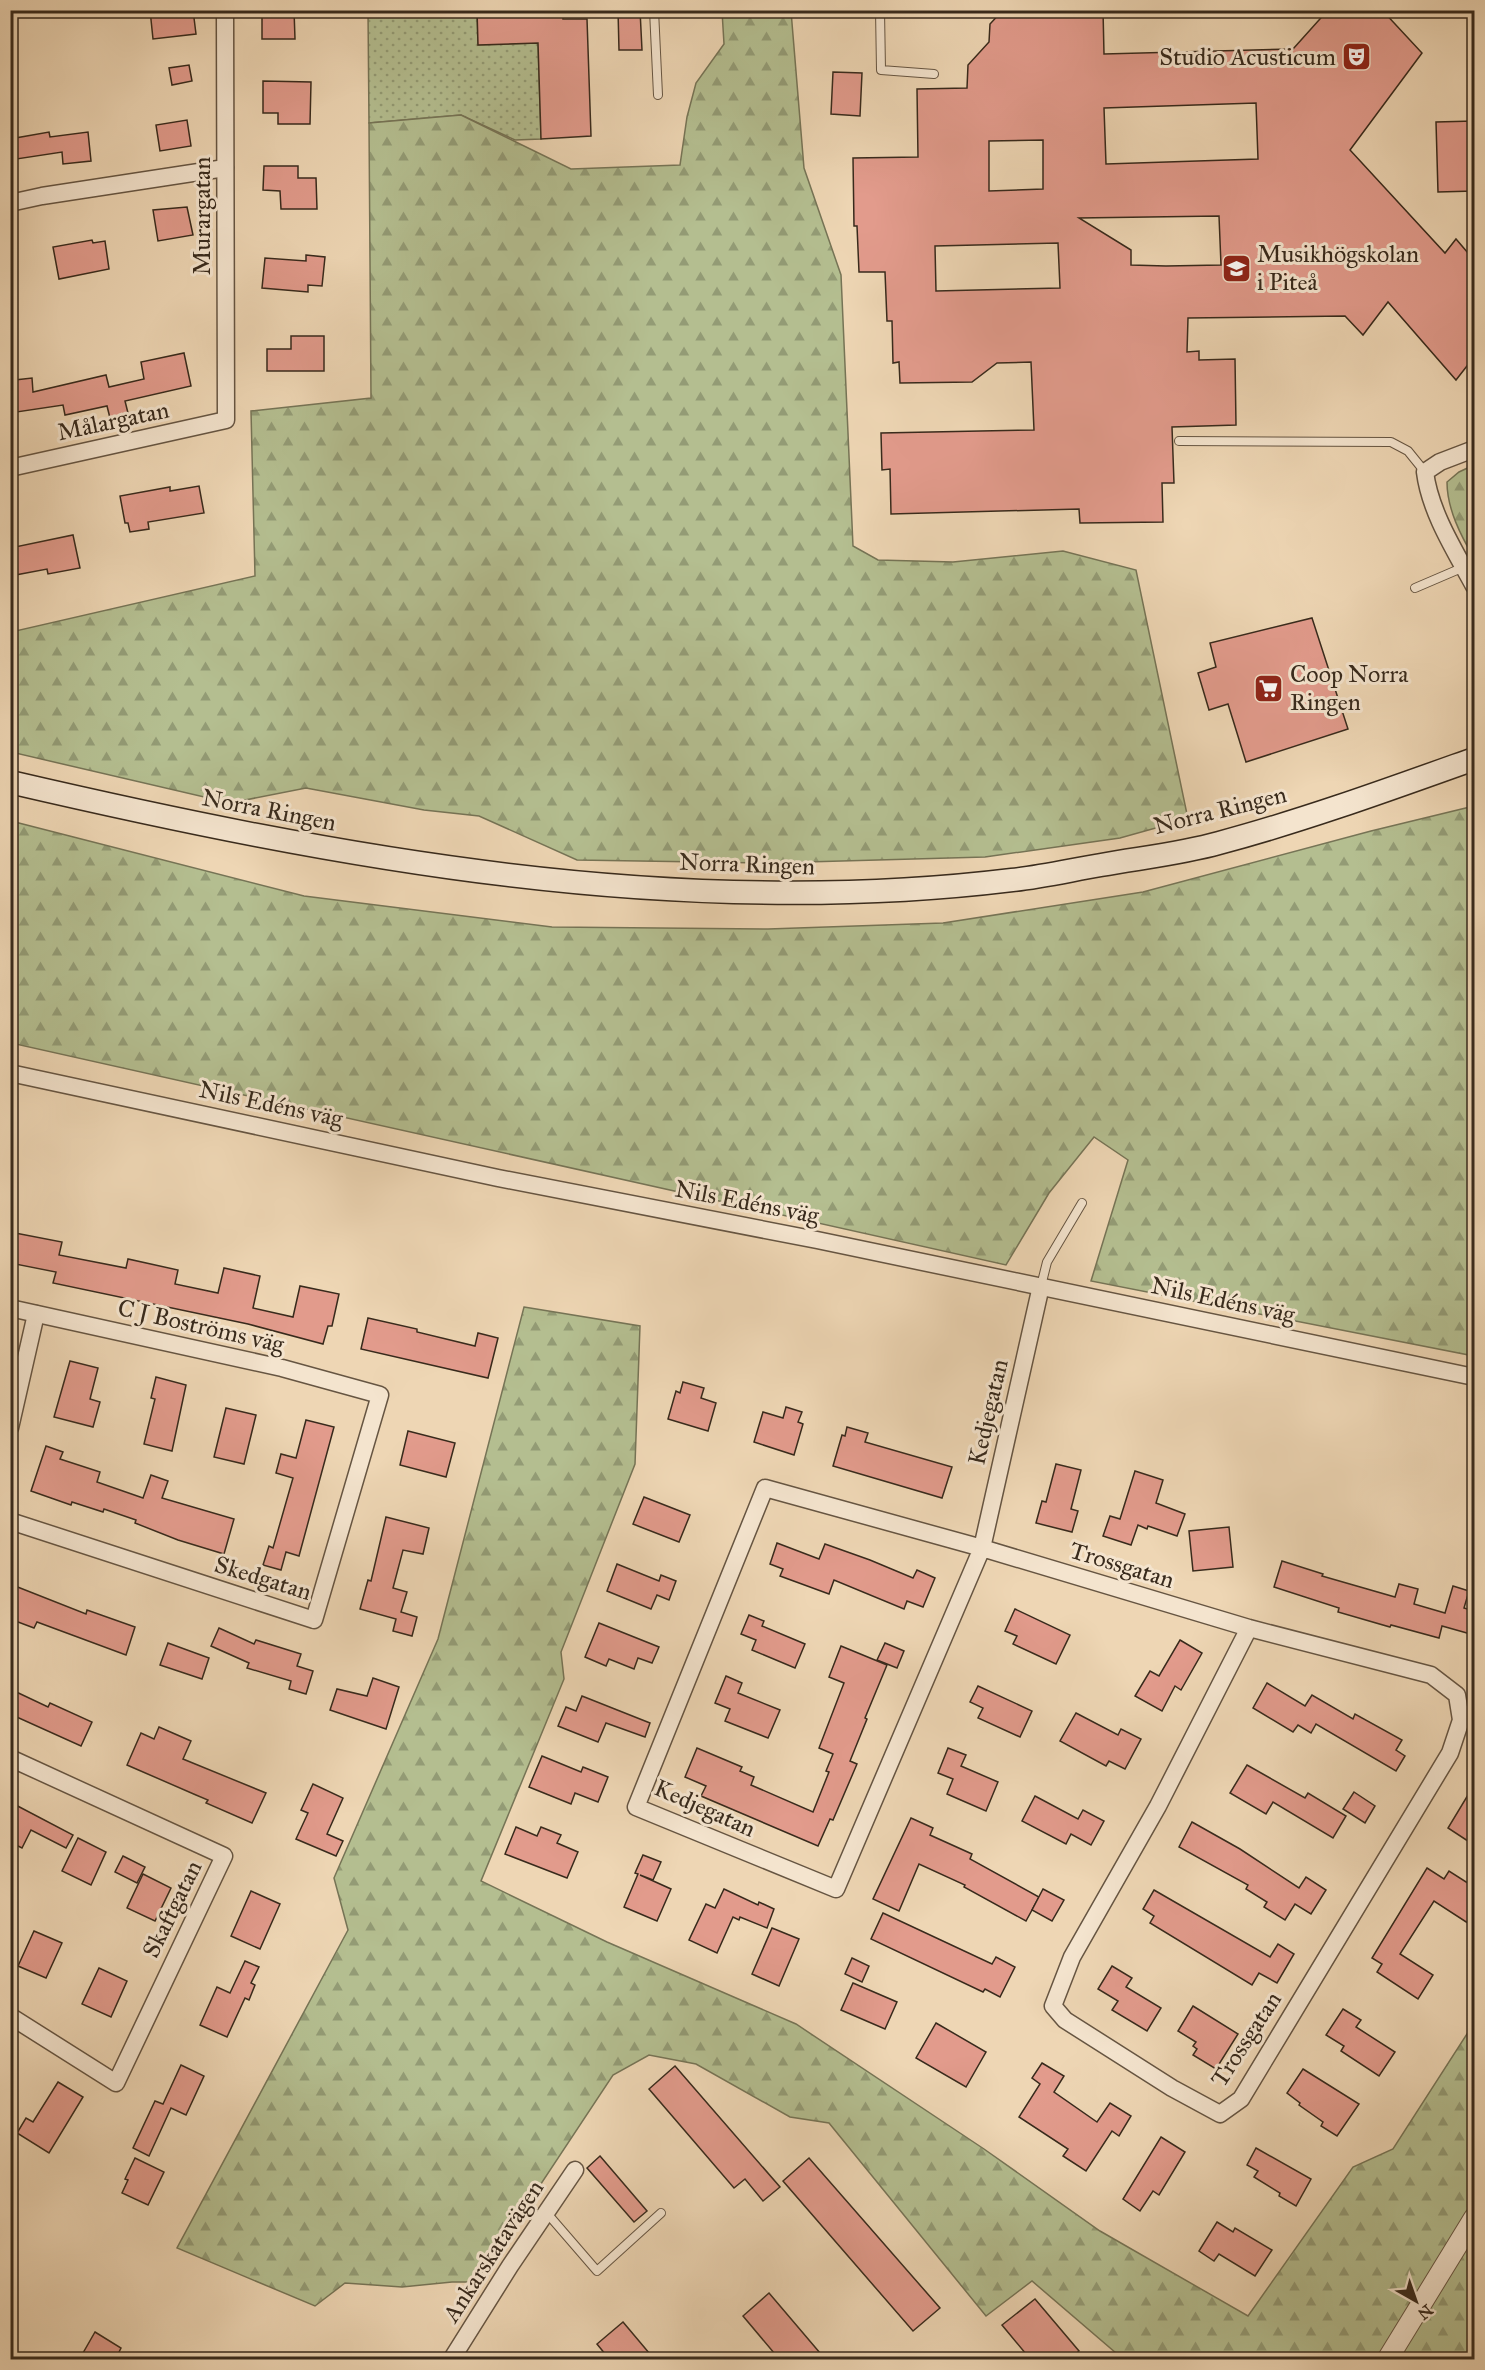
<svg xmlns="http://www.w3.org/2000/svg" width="1485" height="2370" viewBox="0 0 1485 2370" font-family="'IM FELL Great Primer',serif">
  <defs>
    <pattern id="grass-dots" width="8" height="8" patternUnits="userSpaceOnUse" patternTransform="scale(1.5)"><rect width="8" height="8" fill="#b4be90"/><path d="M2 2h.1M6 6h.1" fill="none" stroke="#939b75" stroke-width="1.8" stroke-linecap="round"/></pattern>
    <pattern id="forest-firs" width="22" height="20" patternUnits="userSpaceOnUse" patternTransform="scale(1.5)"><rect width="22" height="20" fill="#b4be90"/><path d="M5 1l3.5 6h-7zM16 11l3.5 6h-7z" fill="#939b75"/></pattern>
  </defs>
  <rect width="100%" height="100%" fill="#eed6b4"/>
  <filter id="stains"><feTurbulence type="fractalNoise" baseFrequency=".00333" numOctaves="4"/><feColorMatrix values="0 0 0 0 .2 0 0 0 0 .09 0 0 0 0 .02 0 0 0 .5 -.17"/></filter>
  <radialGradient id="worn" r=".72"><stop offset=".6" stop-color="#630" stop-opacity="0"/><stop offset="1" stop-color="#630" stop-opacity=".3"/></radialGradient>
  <!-- grass -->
  <path fill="url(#grass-dots)" stroke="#767456" stroke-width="1.5" d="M368,11H477L478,45L538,43L541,139L515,140L461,115L369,123Z"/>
  <!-- forest -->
  <g fill="url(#forest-firs)" stroke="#767456" stroke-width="1.5">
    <path d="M722,11H791L804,168L841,275L853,546L878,560L953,562L1063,551L1136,570L1188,819L1120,838L985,857L770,863L577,860L479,816L424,810L306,788L230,803L11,752V632L255,576L251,411L371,398L369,123L461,115L571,169L680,165L687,117L696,83L724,44Z"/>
    <path d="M1474,465V558C1461,536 1447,509 1447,482L1459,472Z"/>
    <path d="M1474,806V1356L1091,1281L1128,1160L1094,1137L1049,1193L1006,1265L11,1043V821L304,896L552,927L768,929L943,923L1143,892L1371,831Z"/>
    <path d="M524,1307L640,1326L635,1464L561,1652L564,1679L481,1881L607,1942L796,2024L984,2149L1100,2231L1248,2316L1353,2167L1393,2149L1474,2023V2359H1123L1032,2281L986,2316L829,2123L790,2117L696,2064L649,2055L613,2075L476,2282H452L402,2287L345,2283L315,2306L177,2248L348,1930L334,1878L438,1639Z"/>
  </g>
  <!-- building -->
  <g fill="#e29b8c" stroke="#382a1c" stroke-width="1.5" fill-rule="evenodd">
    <path d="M150,10H193L196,34L153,39Z"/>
    <path d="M262,10H294L295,39H262Z"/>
    <path d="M477,10H563V19H587L591,136L541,139L538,43L478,45Z"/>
    <path d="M618,10H640L642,50H619Z"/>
    <path d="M1003,10H1103L1104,54L1293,49L1328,10H1382L1422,53L1350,150L1445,253L1456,239L1474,260V357L1456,380L1388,302L1363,335L1345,316L1188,318L1187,352L1199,351V360L1235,359L1236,425L1172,427L1174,483H1162L1163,522L1080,523L1079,509L891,514L890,469L882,470L881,433L1034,430L1031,362L997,363L972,382L900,383L899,362L893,363L892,321H887L885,272H859L857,226H854L853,158L918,157L917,89L967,88L968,65L989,42L990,24ZM1256,103L1258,159L1106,164L1104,108ZM1043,140V189L989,191V141ZM1219,216L1221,265L1166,266L1131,265V250L1079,218ZM1058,243L1060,288L936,291L935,246Z"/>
    <path d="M189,65L192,81L172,85L169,68Z"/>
    <path d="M833,72L862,73L860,116L831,114Z"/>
    <path d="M263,81L311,82L310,124H278V113H263Z"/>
    <path d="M187,120L191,146L160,151L156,125Z"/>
    <path d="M1474,121V191L1438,192L1436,122Z"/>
    <path d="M49,132L50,137L88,132L91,161L63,164L62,152L10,160V139Z"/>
    <path d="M264,166H298V178H316L317,209H281L280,191L263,190Z"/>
    <path d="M187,207L193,235L158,241L153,210Z"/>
    <path d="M92,240L93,243L105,241L109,269L59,279L53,247Z"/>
    <path d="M306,255L325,257L322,286L308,285V292L262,288L265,258L306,261Z"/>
    <path d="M291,336H324V371H267V349H291Z"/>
    <path d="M184,353L191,386L125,401L128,413L110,418L107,406L65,415L63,405L10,413V388L16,387L15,380L32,378L33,392L106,375L109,387L144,379L141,362Z"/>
    <path d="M199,486L204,513L148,522L149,529L130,532L128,523H125L120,496L170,487V491Z"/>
    <path d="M73,535L80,568L48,574L47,569L10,576V548Z"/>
    <path d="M1312,618L1348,729L1246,762L1228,704L1209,710L1198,673L1216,667L1210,643Z"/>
    <path d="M10,1232L62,1242L59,1255L126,1268L128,1259L178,1270L175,1284L218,1293L224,1268L260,1276L253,1308L293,1317L300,1286L339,1294L332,1326H328L323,1344L248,1324L53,1283L56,1272L10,1263Z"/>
    <path d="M368,1318L417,1329V1332L475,1346L478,1333L498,1338L488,1378L361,1349Z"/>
    <path d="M70,1361L98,1368L90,1399L100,1402L93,1427L54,1417Z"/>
    <path d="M156,1377L186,1385L172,1451L144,1444L155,1399L151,1398Z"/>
    <path d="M683,1382L704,1388L701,1398L716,1403L708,1431L668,1419L676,1391L680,1393Z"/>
    <path d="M786,1407L802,1412L798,1422L803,1424L794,1455L754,1442L763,1412L783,1418Z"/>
    <path d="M226,1408L256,1415L244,1464L214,1457Z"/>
    <path d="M306,1420L334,1427L299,1556L286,1552L281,1570L263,1565L269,1546L273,1548L293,1478L276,1473L281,1454L296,1458Z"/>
    <path d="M847,1427L868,1433L865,1442L952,1467L942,1498L833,1466L842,1435L845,1436Z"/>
    <path d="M408,1431L455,1443L446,1477L400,1465Z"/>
    <path d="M46,1446L63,1452L60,1459L100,1472L97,1482L143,1498L151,1475L168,1481L162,1498L234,1519L224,1554L178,1540L135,1523L136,1520L104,1509L103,1512L72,1502L71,1505L31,1491Z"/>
    <path d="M1056,1464L1081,1470L1071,1509L1078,1511L1072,1532L1036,1523L1042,1501L1046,1502Z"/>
    <path d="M1135,1471L1163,1480L1156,1503L1185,1514L1177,1536L1148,1526L1147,1529L1138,1525L1131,1545L1103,1536L1110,1516L1120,1519Z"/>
    <path d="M644,1497L690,1515L679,1542L633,1524Z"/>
    <path d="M386,1517L429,1528L423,1554L403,1550L393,1588L407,1592L401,1612L417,1617L412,1636L393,1631L396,1619L360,1609L368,1580L371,1581Z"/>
    <path d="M1229,1527L1233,1567L1193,1571L1189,1531Z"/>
    <path d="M777,1543L819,1559L825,1544L870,1560L913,1578L917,1570L935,1578L923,1607L907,1601L904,1609L834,1580L829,1594L780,1576L783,1569L770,1564Z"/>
    <path d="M1282,1561L1323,1574L1322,1576L1395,1597L1399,1584L1418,1589L1414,1604L1445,1613L1453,1586L1469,1591L1464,1608L1474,1611V1635L1442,1626L1439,1638L1391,1625L1390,1627L1338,1612L1339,1608L1274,1587Z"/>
    <path d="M617,1564L659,1581L661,1575L676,1581L669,1600L657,1595L651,1609L607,1591Z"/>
    <path d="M10,1584L86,1614L87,1610L135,1627L126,1655L37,1622L34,1628L10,1619Z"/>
    <path d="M1015,1609L1070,1635L1056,1664L1013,1644L1017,1636L1005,1631Z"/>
    <path d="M749,1615L764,1621L762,1626L805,1644L795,1668L752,1650L756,1640L741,1634Z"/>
    <path d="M599,1623L659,1647L652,1663L638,1658L634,1669L609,1659L606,1666L585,1657Z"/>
    <path d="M219,1628L254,1644L256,1640L301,1654L297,1666L313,1671L306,1694L289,1689L291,1681L247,1668L249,1663L211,1646Z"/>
    <path d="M1180,1640L1202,1653L1181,1690L1175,1686L1162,1711L1135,1696L1150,1671L1159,1676Z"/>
    <path d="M168,1643L209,1658L202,1679L160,1665Z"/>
    <path d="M885,1643L904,1651L897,1668L877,1660Z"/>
    <path d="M841,1646L887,1665L865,1718L867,1719L850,1761L857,1764L833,1820L830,1819L818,1846L701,1796L706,1786L685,1777L697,1748L742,1767L740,1771L754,1777L751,1785L813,1812L829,1772L826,1771L833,1754L819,1748L844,1683L829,1677Z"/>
    <path d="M726,1676L742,1683L738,1693L780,1710L768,1738L725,1721L730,1709L715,1703Z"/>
    <path d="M373,1678L399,1687L386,1729L330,1710L337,1689L367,1696Z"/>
    <path d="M1267,1683L1305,1706L1312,1695L1353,1719L1355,1714L1402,1740L1396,1750L1405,1756L1396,1771L1316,1724L1311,1733L1298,1725L1293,1732L1253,1708Z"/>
    <path d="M978,1686L1032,1711L1020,1737L978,1718L983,1708L970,1702Z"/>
    <path d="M10,1689L48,1707L50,1703L92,1722L81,1746L10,1714Z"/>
    <path d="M582,1696L650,1723L645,1737L606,1723L598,1742L558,1726L566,1707L576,1711Z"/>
    <path d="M1076,1713L1118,1735L1121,1729L1141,1739L1125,1769L1109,1761L1106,1766L1060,1741Z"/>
    <path d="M159,1727L191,1741L183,1759L266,1793L252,1823L206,1803L208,1800L196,1795L127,1765L141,1733L154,1739Z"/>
    <path d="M948,1748L966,1755L961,1766L998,1782L986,1811L947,1794L953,1779L938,1773Z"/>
    <path d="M542,1756L581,1772L583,1767L608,1777L598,1802L575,1793L571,1804L529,1787Z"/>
    <path d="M1247,1765L1305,1798L1308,1793L1346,1816L1333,1838L1273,1802L1266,1814L1230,1793Z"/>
    <path d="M313,1784L343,1798L327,1834L343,1841L336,1856L296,1839L308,1813L301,1810Z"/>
    <path d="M1474,1785V1845L1448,1828Z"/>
    <path d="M1354,1792L1375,1806L1365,1823L1343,1809Z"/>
    <path d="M1035,1796L1078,1819L1083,1810L1104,1821L1091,1845L1071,1834L1066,1844L1022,1821Z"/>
    <path d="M10,1802L73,1835L66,1848L31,1830L22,1848L10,1842Z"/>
    <path d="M911,1818L933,1828L930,1835L972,1854L970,1859L1039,1897L1026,1921L964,1887L965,1885L919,1864L899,1911L873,1899Z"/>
    <path d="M1192,1822L1240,1849L1299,1888L1306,1877L1326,1890L1311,1914L1295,1904L1285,1920L1264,1907L1267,1902L1246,1889L1248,1885L1179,1847Z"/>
    <path d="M516,1827L537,1836L541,1827L561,1835L557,1843L578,1852L567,1878L505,1854Z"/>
    <path d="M78,1838L106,1852L91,1885L62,1871Z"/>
    <path d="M643,1855L661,1862L653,1880L640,1875L671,1889L657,1921L624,1907L638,1874L635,1873Z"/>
    <path d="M123,1856L145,1867L137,1883L115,1872Z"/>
    <path d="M1427,1868L1444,1879L1449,1871L1474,1887V1927L1434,1901L1400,1954L1433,1975L1418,1999L1377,1972L1382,1964L1372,1958Z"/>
    <path d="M143,1874L171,1888L155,1921L127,1908Z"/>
    <path d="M724,1889L758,1905L759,1902L774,1909L767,1928L740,1917L739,1920L733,1917L717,1953L689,1940L706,1904L715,1908Z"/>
    <path d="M1043,1889L1064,1900L1052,1921L1032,1910Z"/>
    <path d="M1154,1890L1270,1957L1278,1944L1294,1954L1277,1983L1259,1973L1252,1985L1150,1923L1154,1916L1143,1909Z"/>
    <path d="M251,1891L280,1904L260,1949L231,1936Z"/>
    <path d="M883,1913L992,1964L996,1957L1015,1967L1000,1997L985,1989L983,1992L871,1939Z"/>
    <path d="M772,1928L799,1939L779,1986L752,1974Z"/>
    <path d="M34,1931L62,1943L46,1978L18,1966Z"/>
    <path d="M852,1958L869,1966L862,1982L845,1974Z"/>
    <path d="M245,1961L259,1967L251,1983L255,1985L249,2000L245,1998L227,2037L200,2025L217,1987L230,1993Z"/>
    <path d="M1112,1966L1132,1978L1126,1987L1161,2008L1147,2031L1112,2010L1118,2001L1098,1989Z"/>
    <path d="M99,1968L127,1981L111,2017L82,2004Z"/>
    <path d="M853,1983L897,2002L885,2029L841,2010Z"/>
    <path d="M1193,2006L1238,2034L1216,2069L1193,2055L1197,2049L1193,2046L1196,2042L1178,2031Z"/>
    <path d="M1343,2009L1361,2020L1356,2027L1395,2052L1379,2076L1341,2051L1344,2046L1326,2035Z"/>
    <path d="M936,2023L986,2052L966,2087L916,2058Z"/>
    <path d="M1042,2063L1064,2076L1054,2092L1097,2122L1110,2103L1131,2116L1119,2136L1112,2131L1086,2171L1063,2156L1068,2149L1019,2117L1040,2084L1032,2078Z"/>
    <path d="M181,2065L204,2076L186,2115L171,2108L149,2156L133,2148L155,2101L163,2104Z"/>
    <path d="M675,2066L780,2187L763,2201L745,2179L734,2188L649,2089Z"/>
    <path d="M1303,2069L1359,2104L1337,2136L1321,2126L1323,2122L1299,2105L1300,2103L1287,2093Z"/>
    <path d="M58,2082L83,2097L49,2153L17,2133L26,2118L33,2122Z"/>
    <path d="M1161,2137L1185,2152L1159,2195L1153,2191L1140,2211L1123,2199Z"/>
    <path d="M1256,2148L1311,2179L1296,2206L1279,2196L1280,2193L1254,2177L1258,2171L1247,2165Z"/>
    <path d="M600,2156L647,2211L634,2222L587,2168Z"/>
    <path d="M135,2158L164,2172L148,2205L122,2193L128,2180L125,2179Z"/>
    <path d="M809,2158L940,2308L913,2331L783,2181Z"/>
    <path d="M1217,2222L1233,2232L1235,2228L1272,2250L1255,2276L1219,2254L1214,2261L1199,2251Z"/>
    <path d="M769,2293L826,2360H780L743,2316Z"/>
    <path d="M1035,2299L1079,2351L1069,2360H1031L1002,2325Z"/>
    <path d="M623,2322L655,2360H610L597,2344Z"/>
    <path d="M95,2332L121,2348L115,2360H79Z"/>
  </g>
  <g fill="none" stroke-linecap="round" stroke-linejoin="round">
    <defs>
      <g id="service">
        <path d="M654,10L658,95"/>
        <path d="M880,10L881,70L934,74"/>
        <path d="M1179,441L1391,442L1408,451L1425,472"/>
        <path d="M1415,588L1464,567"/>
        <path d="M1041,1286L1047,1262L1082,1203"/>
        <path d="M546,2212L597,2271L661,2213"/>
      </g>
      <g id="minor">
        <path d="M10,203L42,196L225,168"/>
        <path d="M1474,449L1440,462L1425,472C1430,512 1455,551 1474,586"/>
        <path d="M10,468L226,420L225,10"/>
        <path d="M10,1073L498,1178L817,1240L1474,1377"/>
        <path d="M1041,1286L982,1548L836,1889L636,1807L765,1488L982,1548L1249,1628L1431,1675L1457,1695L1461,1720L1450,1753L1241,2099L1220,2114L1172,2088L1065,2020L1053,2006L1072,1957L1158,1806L1249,1628"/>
        <path d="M10,1308L282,1368L380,1395L314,1620L10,1521"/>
        <path d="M10,1428L36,1314"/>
        <path d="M10,1758L224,1856L116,2083L10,2016"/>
        <path d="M451,2360L510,2266L575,2170"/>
      </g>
      <path id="tertiary" d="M1387,2360L1474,2218"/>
      <path id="secondary" d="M10,782C337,858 676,921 1012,880C1042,877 1071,870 1101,865C1139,858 1180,854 1219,843C1305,820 1390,789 1474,759"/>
    </defs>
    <!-- service casing -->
    <use href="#service" stroke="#665542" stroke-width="10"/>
    <!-- minor casing -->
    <use href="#minor" stroke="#665542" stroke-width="19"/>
    <!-- tertiary casing -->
    <use href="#tertiary" stroke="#665542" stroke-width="22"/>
    <!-- secondary casing -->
    <use href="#secondary" stroke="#382a1c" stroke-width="25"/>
    <!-- service -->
    <use href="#service" stroke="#f4e4ce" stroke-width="8"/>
    <!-- minor -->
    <use href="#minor" stroke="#f4e4ce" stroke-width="16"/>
    <!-- tertiary -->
    <use href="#tertiary" stroke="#f4e4ce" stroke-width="20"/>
    <!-- secondary -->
    <use href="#secondary" stroke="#f4e4ce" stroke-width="22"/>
  </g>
  <!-- icons -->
  <defs>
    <symbol id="theatre-square" viewBox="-11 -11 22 22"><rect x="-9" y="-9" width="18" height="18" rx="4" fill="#8f2418" stroke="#f4e4ce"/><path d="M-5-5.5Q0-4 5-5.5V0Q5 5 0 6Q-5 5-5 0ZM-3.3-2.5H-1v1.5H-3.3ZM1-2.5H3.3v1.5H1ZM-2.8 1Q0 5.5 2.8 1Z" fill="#fff"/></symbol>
    <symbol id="university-square" viewBox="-11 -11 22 22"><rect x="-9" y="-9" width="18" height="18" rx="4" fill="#8f2418" stroke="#f4e4ce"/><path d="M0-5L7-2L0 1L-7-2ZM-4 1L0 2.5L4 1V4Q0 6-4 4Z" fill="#fff"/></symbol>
    <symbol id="supermarket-square" viewBox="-11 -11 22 22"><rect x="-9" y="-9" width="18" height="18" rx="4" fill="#8f2418" stroke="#f4e4ce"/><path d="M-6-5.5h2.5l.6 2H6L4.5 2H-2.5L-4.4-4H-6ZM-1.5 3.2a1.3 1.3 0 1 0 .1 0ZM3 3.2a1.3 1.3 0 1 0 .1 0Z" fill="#fff"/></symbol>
  </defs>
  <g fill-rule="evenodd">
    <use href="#theatre-square" x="1340" y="40" width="33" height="33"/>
    <use href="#university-square" x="1220" y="252" width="33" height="33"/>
    <use href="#supermarket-square" x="1252" y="672" width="33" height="33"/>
  </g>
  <g text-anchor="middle" stroke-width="6" stroke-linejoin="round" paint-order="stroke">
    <!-- poi labels -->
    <g font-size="24" fill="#382a1c" stroke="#f4e4ce" text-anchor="start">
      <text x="1336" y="65" text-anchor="end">Studio Acusticum</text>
      <text x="1257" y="262">Musikhögskolan<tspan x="1257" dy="28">i Piteå</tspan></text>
      <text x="1290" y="682">Coop Norra<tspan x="1290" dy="28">Ringen</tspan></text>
    </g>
    <!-- street labels -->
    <g font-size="24" fill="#382a1c" stroke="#f4e4ce">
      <text transform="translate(202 216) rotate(-90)" y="8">Murargatan</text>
      <text transform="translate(113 421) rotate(-12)" y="8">Målargatan</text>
      <text transform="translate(269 810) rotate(11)" y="8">Norra Ringen</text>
      <text transform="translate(1220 810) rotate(-14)" y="8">Norra Ringen</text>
      <text transform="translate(747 864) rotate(2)" y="8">Norra Ringen</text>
      <text transform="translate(271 1104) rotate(12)" y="8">Nils Edéns väg</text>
      <text transform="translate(747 1202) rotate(11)" y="8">Nils Edéns väg</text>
      <text transform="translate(1223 1300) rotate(12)" y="8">Nils Edéns väg</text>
      <text transform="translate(201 1326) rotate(13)" y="8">C J Boströms väg</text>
      <text transform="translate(988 1412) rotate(-77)" y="8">Kedjegatan</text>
      <text transform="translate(1122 1565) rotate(17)" y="8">Trossgatan</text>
      <text transform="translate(263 1578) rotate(17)" y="8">Skedgatan</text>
      <text transform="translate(705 1808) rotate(24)" y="8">Kedjegatan</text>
      <text transform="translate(172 1909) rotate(-64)" y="8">Skaftgatan</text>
      <text transform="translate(1246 2039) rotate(-57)" y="8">Trossgatan</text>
      <text transform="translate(493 2251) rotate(-57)" y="8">Ankarskatavägen</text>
    </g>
  </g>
  <!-- margin -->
  <rect width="1485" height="2370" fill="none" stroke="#eed6b4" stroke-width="36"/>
  <rect x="12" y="12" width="1461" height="2346" fill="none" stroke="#382a1c" stroke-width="3"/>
  <rect x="18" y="18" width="1449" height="2334" fill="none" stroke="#382a1c" stroke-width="1.5"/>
  <!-- north arrow -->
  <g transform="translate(1416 2301) rotate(140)" stroke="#f4e4ce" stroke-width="4.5" paint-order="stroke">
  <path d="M0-4.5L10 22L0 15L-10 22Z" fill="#382a1c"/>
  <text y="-9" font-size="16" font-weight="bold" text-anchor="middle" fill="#382a1c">N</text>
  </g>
  <rect width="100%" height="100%" filter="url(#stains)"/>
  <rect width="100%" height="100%" fill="url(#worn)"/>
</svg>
